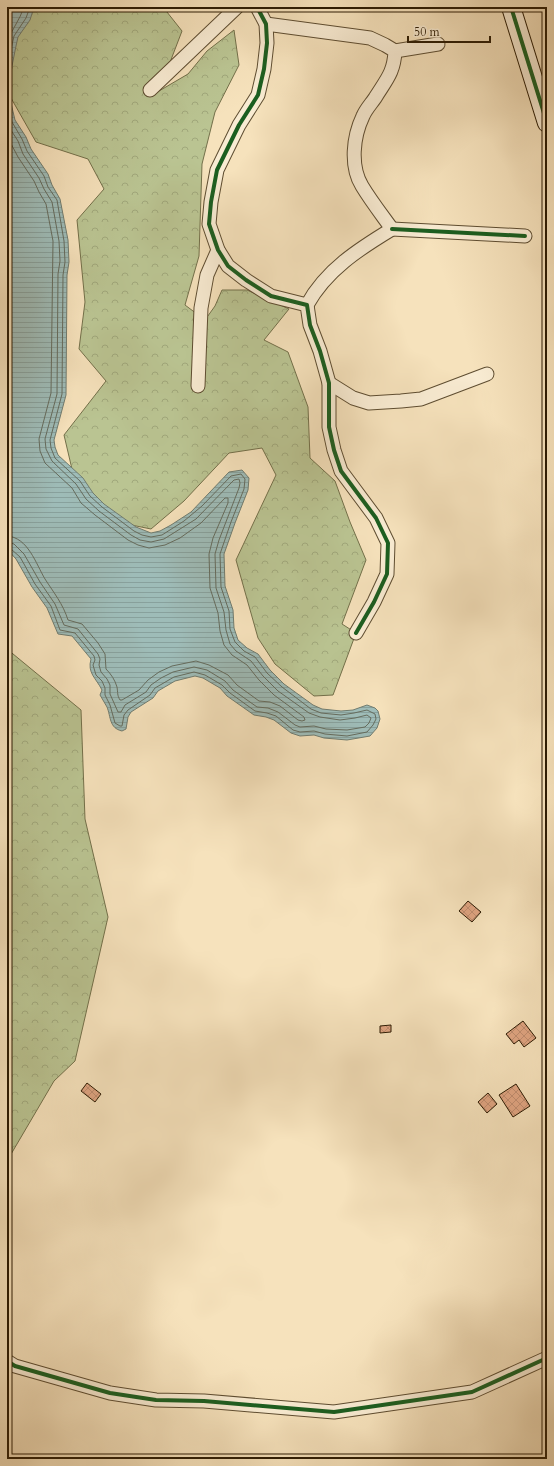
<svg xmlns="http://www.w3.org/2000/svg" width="554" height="1466" viewBox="0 0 554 1466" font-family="Cardo,serif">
  <defs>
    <pattern id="forest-crowns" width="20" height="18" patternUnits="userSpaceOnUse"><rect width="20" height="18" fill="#bac492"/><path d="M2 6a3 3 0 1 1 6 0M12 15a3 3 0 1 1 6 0" fill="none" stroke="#a0a87c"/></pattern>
    <pattern id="water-rules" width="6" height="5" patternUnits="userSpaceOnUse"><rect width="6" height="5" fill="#9ebcb8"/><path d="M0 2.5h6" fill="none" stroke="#88a19d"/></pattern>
    <pattern id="building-cross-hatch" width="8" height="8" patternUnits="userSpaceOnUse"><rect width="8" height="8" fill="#e0a582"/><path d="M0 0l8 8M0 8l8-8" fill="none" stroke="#c08d6f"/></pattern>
  </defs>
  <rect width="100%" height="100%" fill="#f6e2bc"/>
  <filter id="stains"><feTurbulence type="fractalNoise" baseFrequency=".005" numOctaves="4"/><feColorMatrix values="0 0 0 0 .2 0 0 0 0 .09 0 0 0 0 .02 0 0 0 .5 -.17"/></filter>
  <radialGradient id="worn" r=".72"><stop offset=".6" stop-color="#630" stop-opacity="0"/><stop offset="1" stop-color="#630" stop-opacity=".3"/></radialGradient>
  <!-- forest -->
  <g fill="url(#forest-crowns)" stroke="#73704a">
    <path d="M38,7H163L182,31L159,91L188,74L207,51L234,30L239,65L215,112L202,164L199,256L185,305L205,320L215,306L222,290H247L289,309L264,340L288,352L308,407L310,458L335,481L350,522L366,560L342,624L356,633L333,695L314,696L275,664L258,638L236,560L276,475L262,448L229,453L184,501L151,529L107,520L75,482L64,435L106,381L79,349L85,302L77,220L104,189L88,159L36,142L11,98L12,30Z"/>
    <path d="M7,649L81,710L85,819L108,917L75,1061L54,1081L7,1161Z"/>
  </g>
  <!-- water -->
  <path fill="url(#water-rules)" stroke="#707c70" d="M7,7H34L30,20L18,37L16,46L10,76L9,95L15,120L26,137L31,149L48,174L52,185L60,199L68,240L69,262L67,275L66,395L54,440L55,447L58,455L83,478L93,493L104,504L136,527L151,533L160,531L171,525L191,512L229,472L242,470L249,478L248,490L235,523L224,554L225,586L233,610L234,628L238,640L247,648L258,654L270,670L284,684L313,705L322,709L341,711L353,710L367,705L375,708L378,711L380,719L377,728L370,736L347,740L324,738L314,735L300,736L291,733L274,720L266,717L254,715L227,696L220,688L203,678L195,676L175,681L158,691L153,698L131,712L128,717L126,729L122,731C109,728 111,717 107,707C105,703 102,699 100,695L102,690C96,678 87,673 91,659L72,636L58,634L47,608L32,587L16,559L7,549Z"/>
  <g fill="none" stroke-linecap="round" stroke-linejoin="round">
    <!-- shore -->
    <g stroke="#656c5e" stroke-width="1">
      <path d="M7,43C11,30 20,20 24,7"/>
      <path d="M7,67L14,36L26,18L30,7"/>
      <path d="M7,103L12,122L22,139L27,151L44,176L48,187L57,200L64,241L65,262L63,275L62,394L50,440L51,448L55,458L80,481L90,496L102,507L134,531L142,535L151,537L162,535L184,521L202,506L231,476L241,474L245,479L244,489L231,522L220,554L221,587L229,611L230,629L235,642L244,651L255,657L267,673L282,687L311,709L321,713L341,715L354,713L367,710L375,714L376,719L373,725L367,732L347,736L325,734L314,731L300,732L293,730L276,716L267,713L255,711L230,693L222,685L205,675L194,672L174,677L155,688L150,695L128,710L124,715L122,726H120L115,723L110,705L105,695V688L102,681L96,675L93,665L95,660L94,656L75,633L60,630L51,606L35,584L24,564L20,557L11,549L7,547"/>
      <path d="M7,124L18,141L23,154L39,178L44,189L52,202L59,241L60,261L58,274L57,394L45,439L46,449L52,461L76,484L86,499L99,511L131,535L140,540L151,542L164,539L196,519L232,482L234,480L239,479L240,483L239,488L219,540L215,554L216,588L224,612L226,630L230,644L236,651L251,661L263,676L278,691L309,713L320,717L340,720L355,718L367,715L371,718L369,723L365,727L347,730L326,729L314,726L300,727L295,725L278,712L268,708L257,707L233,690L225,681L207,670L194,667L173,672L161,678L151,685L146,692L125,705L121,712H118L110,694V685L107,679L101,672L99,665L100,659L98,654L78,629L64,625L55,604L40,582L24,554L14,544L7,542"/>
      <path d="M7,136L18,157L34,181L39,192L46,204L53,241L51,393L39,439L40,451L45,463L72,488L81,503L95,515L128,540L138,545L149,548L165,545L180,538L201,523L225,498H228V503L213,538L209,554L210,588L218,613L220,631L224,645L232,655L247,665L259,680L274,695L304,717L305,720L302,721L298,720L280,706L270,702L259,701L237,685L228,675L209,665L196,661L172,666L159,672L148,680L139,690L122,700H120C117,695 118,693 117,687C115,680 111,674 106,669L105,654L98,643L82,624L68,620C63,604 54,593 45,579C36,564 28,537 7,536"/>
    </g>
  </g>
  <!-- building -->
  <g fill="url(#building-cross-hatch)" stroke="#2c1b03">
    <path d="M468,901L481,912L472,922L459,911Z"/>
    <path d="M523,1021L536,1038L524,1047L519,1040L514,1044L506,1034Z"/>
    <path d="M391,1025V1032L380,1033V1026Z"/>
    <path d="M87,1083L101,1094L95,1102L81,1091Z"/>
    <path d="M516,1084L530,1106L513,1117L499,1095Z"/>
    <path d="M488,1093L497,1104L487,1113L478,1102Z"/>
  </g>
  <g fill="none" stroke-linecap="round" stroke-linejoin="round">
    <defs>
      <g id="street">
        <path d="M257,7L266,24L267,43L264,69L258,95L239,125L217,170L211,202L209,224L218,250L228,266L246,280L271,296L307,305L310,325L320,351L329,383V427L334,450L341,471L376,518L388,543L387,574L374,602L356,633"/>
        <path d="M266,24L370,38L385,45L395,51C394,73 386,80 375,98C371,104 366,109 363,116C353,137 350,166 362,186C371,201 382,215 392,229C359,249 326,270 307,305"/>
        <path d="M395,51L438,44"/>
        <path d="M150,90L237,7"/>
        <path d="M392,229L525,236"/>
        <path d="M329,383L353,398L369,403L401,401L421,399L487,374"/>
        <path d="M198,386L201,308L207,275L218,250"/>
        <path d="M7,1361L15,1366L110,1393L156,1400L204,1401L334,1412L472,1392L547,1358"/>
      </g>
      <path id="secondary" d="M511,7L547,123"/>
    </defs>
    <!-- street casing -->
    <use href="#street" stroke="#5e4d31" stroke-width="15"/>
    <!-- secondary casing -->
    <use href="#secondary" stroke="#2c1b03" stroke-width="20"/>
    <!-- street -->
    <use href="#street" stroke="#f9ecd3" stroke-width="13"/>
    <!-- secondary -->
    <use href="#secondary" stroke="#f9ecd3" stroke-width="18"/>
    <defs>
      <g id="cycleway">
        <path d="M257,7L266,24L267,43L264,69L258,95L239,125L217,170L211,202L209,224L218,250L228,266L246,280L271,296L307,305L310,325L320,351L329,383V427L334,450L341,471L376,518L388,543L387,574L374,602L356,633"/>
        <path d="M511,7L547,123"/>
        <path d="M392,229L525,236"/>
        <path d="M7,1361L15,1366L110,1393L156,1400L204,1401L334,1412L472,1392L547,1358"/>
      </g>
    </defs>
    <!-- cycleway casing -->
    <use href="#cycleway" stroke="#f9ecd3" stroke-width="6"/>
    <!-- cycleway -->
    <use href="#cycleway" stroke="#1b5e20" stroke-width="4"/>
  </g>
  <!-- margin -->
  <rect width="554" height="1466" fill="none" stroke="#f6e2bc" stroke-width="24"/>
  <rect x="8" y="8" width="538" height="1450" fill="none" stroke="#2c1b03" stroke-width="2"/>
  <rect x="12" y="12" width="530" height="1442" fill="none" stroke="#2c1b03"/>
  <!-- scale -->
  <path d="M408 36v6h82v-6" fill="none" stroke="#2c1b03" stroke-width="2"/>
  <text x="414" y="36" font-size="12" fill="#2c1b03" stroke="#f9ecd3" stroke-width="3" paint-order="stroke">50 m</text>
  <rect width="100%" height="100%" filter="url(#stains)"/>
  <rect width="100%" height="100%" fill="url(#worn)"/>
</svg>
